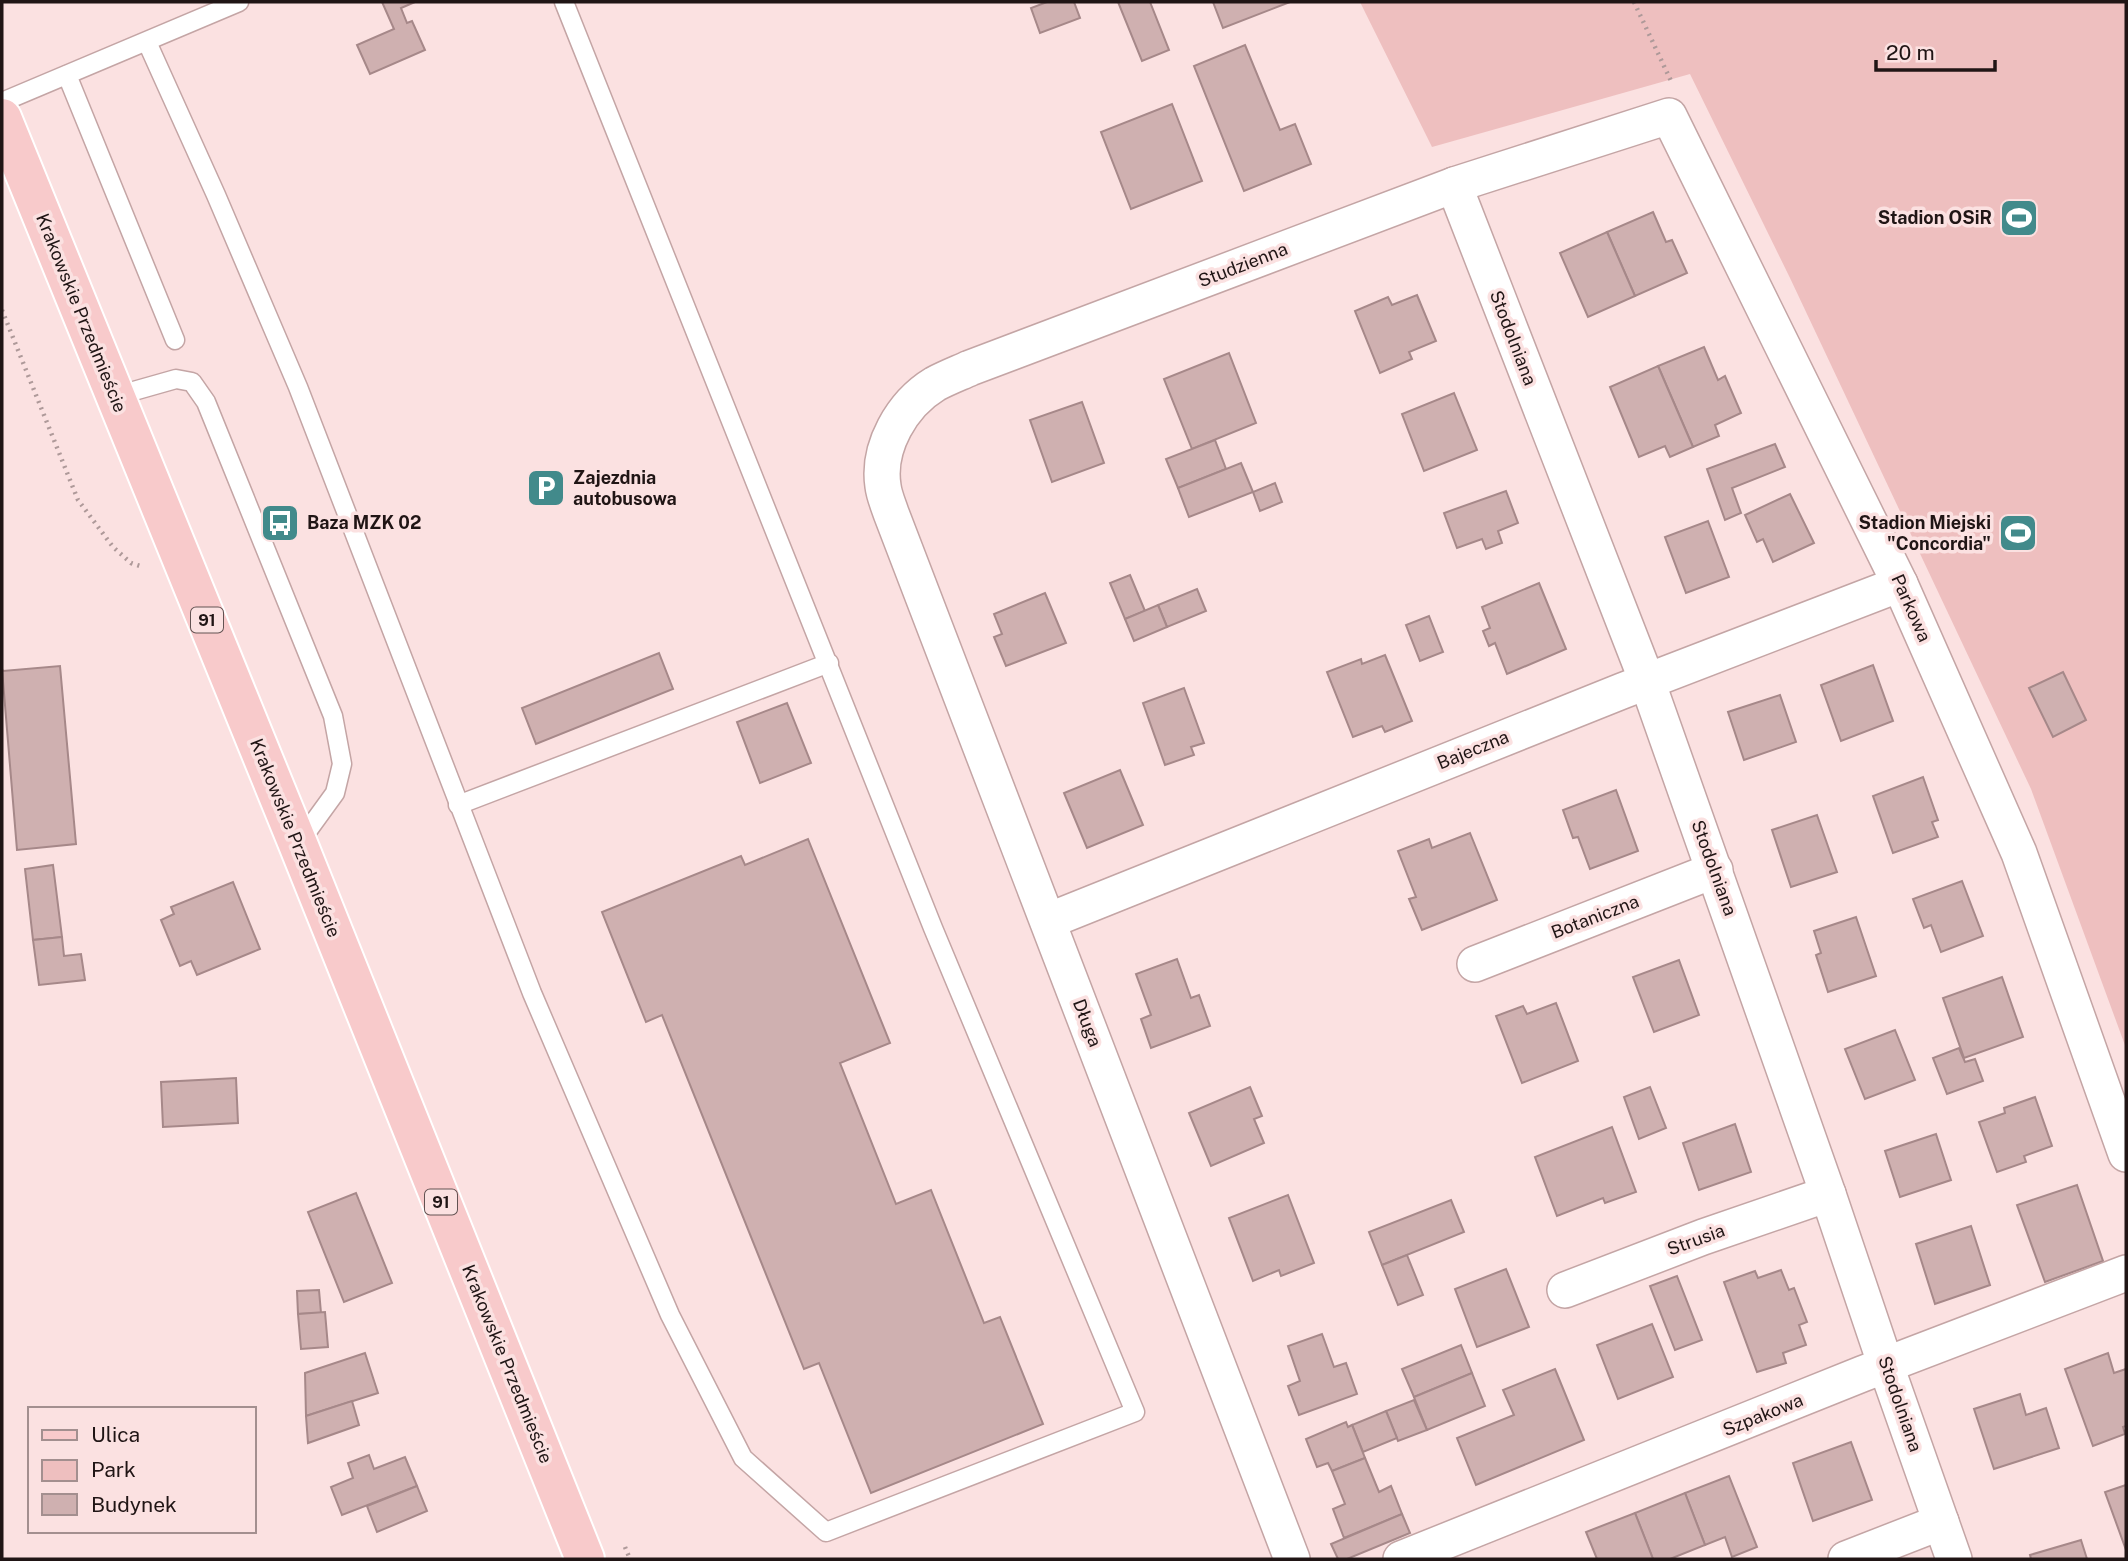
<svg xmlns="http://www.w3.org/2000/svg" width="2128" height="1561" viewBox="0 0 2128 1561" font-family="'Public Sans',sans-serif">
  <rect width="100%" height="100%" fill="#fbe1e1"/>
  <!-- green -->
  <path fill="#eebfbf" d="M1360,2H2126V1048L2031,789L1790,278L1690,74L1432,147Z"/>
  <!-- building -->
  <g fill="#cfb0b0" stroke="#a68889" stroke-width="2">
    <path d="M382,2H415L401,8L407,23L412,21L425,50L370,74L357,45L394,29Z"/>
    <path d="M1047,2H1074L1080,18L1040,33L1031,8Z"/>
    <path d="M1118,2H1150L1169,50L1142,61Z"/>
    <path d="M1213,2H1290L1223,28Z"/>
    <path d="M1245,45L1280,130L1295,124L1311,164L1244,191L1194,66Z"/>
    <path d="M1172,104L1202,181L1131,209L1101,132Z"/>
    <path d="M1653,212L1666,242L1672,240L1687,273L1635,296L1607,232Z"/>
    <path d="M1607,232L1635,296L1588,317L1560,253Z"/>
    <path d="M1417,295L1436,341L1409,352L1412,359L1380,373L1355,311L1388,297L1392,305Z"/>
    <path d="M1704,347L1718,380L1725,376L1741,413L1715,425L1719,436L1693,447L1658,366Z"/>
    <path d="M1229,353L1256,423L1192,449L1164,379Z"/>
    <path d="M1658,366L1693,447L1670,457L1665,446L1639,457L1610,387Z"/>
    <path d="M1454,393L1477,450L1424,471L1402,414Z"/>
    <path d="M1082,402L1104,463L1052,482L1030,420Z"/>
    <path d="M1215,440L1226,469L1178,488L1166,459Z"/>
    <path d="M1775,444L1785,467L1732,488L1741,513L1725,520L1707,469Z"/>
    <path d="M1241,463L1253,492L1189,517L1178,488Z"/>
    <path d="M1275,483L1282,502L1260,511L1253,492Z"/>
    <path d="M1506,491L1518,523L1498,531L1502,543L1486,549L1482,539L1457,548L1444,513Z"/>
    <path d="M1790,494L1814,543L1773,562L1763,539L1757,542L1745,515Z"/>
    <path d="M1708,521L1729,577L1686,593L1665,537Z"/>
    <path d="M1130,575L1145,611L1125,619L1110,583Z"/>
    <path d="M1539,583L1566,649L1507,674L1495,643L1489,646L1483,631L1490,628L1482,607Z"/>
    <path d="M1197,589L1206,611L1167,627L1158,605Z"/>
    <path d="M1045,593L1066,643L1006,666L994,637L1002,634L994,614Z"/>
    <path d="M1158,605L1167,627L1134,641L1125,619Z"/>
    <path d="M1429,616L1443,652L1420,661L1406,625Z"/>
    <path d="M659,653L673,689L536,744L522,708Z"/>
    <path d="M1385,655L1412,721L1385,732L1382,726L1353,737L1327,672L1361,659L1362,664Z"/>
    <path d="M1873,665L1893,721L1841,741L1821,685Z"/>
    <path d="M60,666L76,844L17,850L2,669L3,671Z"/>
    <path d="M2063,672L2086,720L2053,737L2029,688Z"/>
    <path d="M1184,688L1204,743L1191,747L1194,755L1165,765L1143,703Z"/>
    <path d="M1780,695L1796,742L1744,760L1728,712Z"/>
    <path d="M787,703L811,763L760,783L737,722Z"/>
    <path d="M1120,770L1143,825L1087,848L1064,793Z"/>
    <path d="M1923,777L1938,820L1932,822L1938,837L1893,853L1873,796Z"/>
    <path d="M1616,790L1638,851L1590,869L1578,837L1573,838L1563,810Z"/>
    <path d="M1817,815L1837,872L1791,887L1772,830Z"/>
    <path d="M1470,833L1497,900L1422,930L1409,899L1416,897L1398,851L1429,839L1432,848Z"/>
    <path d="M808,839L890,1043L840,1063L896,1204L931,1190L984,1323L1000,1317L1043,1424L871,1493L819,1363L804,1369L662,1015L646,1022L602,912L741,856L745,865Z"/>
    <path d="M53,865L62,937L33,940L25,869Z"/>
    <path d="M1962,881L1983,936L1941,952L1931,925L1924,928L1913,899Z"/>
    <path d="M233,882L260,949L197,975L191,961L180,966L161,920L174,914L171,907Z"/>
    <path d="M1856,917L1876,976L1828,992L1816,955L1821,953L1814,931Z"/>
    <path d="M62,937L64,956L81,954L85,980L39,985L33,940Z"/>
    <path d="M1177,959L1191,998L1199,995L1210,1026L1151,1048L1141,1019L1151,1015L1136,974Z"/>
    <path d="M1679,960L1699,1015L1654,1032L1633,977Z"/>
    <path d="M2002,977L2023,1037L1964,1058L1943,998Z"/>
    <path d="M1556,1003L1578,1061L1522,1083L1496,1016L1523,1006L1527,1014Z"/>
    <path d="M1895,1030L1915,1080L1865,1099L1845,1049Z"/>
    <path d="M1959,1048L1965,1062L1975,1059L1983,1081L1947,1094L1933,1058Z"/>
    <path d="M236,1078L238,1123L163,1127L161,1082Z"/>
    <path d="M1250,1087L1262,1116L1254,1119L1264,1143L1211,1166L1189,1113Z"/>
    <path d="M1650,1087L1666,1128L1639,1139L1624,1097Z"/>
    <path d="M2035,1097L2052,1146L2024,1156L2026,1162L1997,1172L1979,1122L2005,1113L2004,1108Z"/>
    <path d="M1735,1124L1751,1172L1699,1190L1683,1143Z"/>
    <path d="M1612,1127L1636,1192L1605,1203L1603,1198L1557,1216L1535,1157Z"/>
    <path d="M1936,1134L1951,1180L1900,1197L1885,1151Z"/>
    <path d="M2077,1185L2103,1261L2045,1282L2017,1205Z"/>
    <path d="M356,1193L392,1283L344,1302L308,1212Z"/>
    <path d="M1288,1195L1314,1263L1281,1276L1279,1270L1253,1281L1229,1218Z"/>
    <path d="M1451,1200L1464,1232L1382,1265L1369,1232Z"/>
    <path d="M1971,1226L1990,1285L1935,1304L1916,1244Z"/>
    <path d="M1407,1255L1423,1295L1398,1305L1382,1265Z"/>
    <path d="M1506,1269L1529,1327L1477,1347L1455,1289Z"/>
    <path d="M1781,1270L1789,1290L1794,1288L1807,1322L1799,1325L1806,1345L1783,1353L1786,1363L1757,1372L1724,1282L1755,1271L1758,1278Z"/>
    <path d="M1677,1276L1702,1340L1675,1350L1650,1286Z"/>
    <path d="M319,1290L321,1313L298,1314L297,1291Z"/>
    <path d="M325,1312L328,1347L301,1349L298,1314Z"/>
    <path d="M1652,1324L1673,1377L1618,1399L1597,1345Z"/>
    <path d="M1322,1334L1334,1367L1346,1363L1357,1394L1299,1415L1288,1386L1300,1381L1288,1346Z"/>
    <path d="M1461,1345L1472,1373L1414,1397L1402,1369Z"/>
    <path d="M365,1353L378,1393L306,1416L305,1373Z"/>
    <path d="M2108,1353L2114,1373L2126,1369V1426L2123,1427L2125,1434L2093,1446L2065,1369Z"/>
    <path d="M1555,1369L1584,1440L1476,1485L1457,1438L1514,1415L1503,1390Z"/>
    <path d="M1472,1373L1485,1406L1427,1430L1414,1397Z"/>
    <path d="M2020,1394L2026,1415L2046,1408L2059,1448L1994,1469L1974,1409Z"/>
    <path d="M1414,1400L1427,1430L1398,1441L1386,1411Z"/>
    <path d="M352,1401L359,1425L308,1443L306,1416Z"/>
    <path d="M1386,1411L1397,1438L1363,1452L1352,1425Z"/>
    <path d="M1346,1422L1348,1427L1352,1425L1365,1458L1332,1471L1328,1463L1317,1467L1306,1439Z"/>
    <path d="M1851,1442L1872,1500L1813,1521L1793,1463Z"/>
    <path d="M369,1455L374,1469L405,1457L417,1486L342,1515L331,1487L353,1478L348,1463Z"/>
    <path d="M1365,1458L1379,1492L1391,1486L1402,1514L1344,1538L1333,1509L1345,1504L1332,1471Z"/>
    <path d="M1729,1476L1757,1547L1732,1557L1725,1537L1705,1545L1685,1493Z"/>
    <path d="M2126,1485V1550L2105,1492Z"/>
    <path d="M417,1486L427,1511L377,1532L367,1506Z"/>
    <path d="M1685,1493L1705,1545L1670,1559H1653L1635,1513Z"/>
    <path d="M1635,1513L1653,1559H1597L1586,1532Z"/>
    <path d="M1402,1514L1410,1533L1347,1559H1338L1331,1544Z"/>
    <path d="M2081,1540L2087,1559H2031L2030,1555Z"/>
  </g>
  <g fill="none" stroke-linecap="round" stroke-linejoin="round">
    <defs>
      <g id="lane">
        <path d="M147,42L216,195L298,387L532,993L670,1315L743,1458L826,1532L1135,1412L933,928L564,2"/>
        <path d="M67,75L175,340"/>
        <path d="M2,102L239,2"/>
        <path d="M116,396L176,379L192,382L206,402L333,716L342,764L335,793L298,844"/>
        <path d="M458,805L829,663"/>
      </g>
      <g id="street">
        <path d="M1454,185L1647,681L1828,1194L1886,1366L1954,1559"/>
        <path d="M1048,921L1622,691L1900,584"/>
        <path d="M1475,964L1715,870"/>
        <path d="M1565,1290L1703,1237L1828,1194"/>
        <path d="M1292,1559L891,513C888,504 884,495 883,486C877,447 902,404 935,384C946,378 959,373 970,368L1454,185L1669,116L1900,584L2019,853L2126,1154"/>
        <path d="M1401,1559L1862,1374L2126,1273"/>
        <path d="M1846,1559L1941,1522"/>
      </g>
      <path id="primary" d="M2,118L298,844L585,1559"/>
    </defs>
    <!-- lane casing -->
    <use href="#lane" stroke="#c4a5a5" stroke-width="21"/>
    <!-- street casing -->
    <use href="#street" stroke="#c4a5a5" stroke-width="38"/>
    <!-- primary casing -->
    <use href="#primary" stroke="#fff" stroke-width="42"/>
    <!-- path -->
    <g stroke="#ae9999" stroke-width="4.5" stroke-dasharray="2 5" stroke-linecap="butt">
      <path d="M1634,2L1671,81"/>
      <path d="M2,310L78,500L113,547L131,563L143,567"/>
      <path d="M625,1547L630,1559"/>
    </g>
    <!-- lane -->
    <use href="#lane" stroke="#fff" stroke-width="18"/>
    <!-- street -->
    <use href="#street" stroke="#fff" stroke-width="35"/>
    <!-- primary -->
    <use href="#primary" stroke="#f8cacb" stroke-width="38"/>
  </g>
  <!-- icons -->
  <defs>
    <symbol id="stadium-square" viewBox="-11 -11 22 22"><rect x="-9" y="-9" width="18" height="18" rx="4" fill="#428a8b" stroke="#fbe1e1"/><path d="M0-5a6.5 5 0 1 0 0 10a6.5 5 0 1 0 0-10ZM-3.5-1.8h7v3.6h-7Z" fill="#fff"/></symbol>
    <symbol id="parking-square" viewBox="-11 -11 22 22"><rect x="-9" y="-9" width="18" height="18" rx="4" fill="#428a8b" stroke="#fbe1e1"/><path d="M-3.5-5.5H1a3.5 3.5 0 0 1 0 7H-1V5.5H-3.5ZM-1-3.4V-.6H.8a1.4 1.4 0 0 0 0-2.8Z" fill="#fff"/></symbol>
    <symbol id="bus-square" viewBox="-11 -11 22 22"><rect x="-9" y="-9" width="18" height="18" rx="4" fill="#428a8b" stroke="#fbe1e1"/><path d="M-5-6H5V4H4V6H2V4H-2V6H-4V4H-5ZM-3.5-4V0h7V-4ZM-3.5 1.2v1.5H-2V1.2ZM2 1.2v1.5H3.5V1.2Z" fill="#fff"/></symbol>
  </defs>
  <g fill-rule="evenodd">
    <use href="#stadium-square" x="1997" y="196" width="44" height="44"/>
    <use href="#parking-square" x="524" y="466" width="44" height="44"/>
    <use href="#bus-square" x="258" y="501" width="44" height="44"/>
    <use href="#stadium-square" x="1996" y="511" width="44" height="44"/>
  </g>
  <g text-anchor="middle" stroke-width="7" stroke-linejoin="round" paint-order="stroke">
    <!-- shield labels -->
    <g fill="#fbe1e1" stroke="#625252" stroke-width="2">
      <rect x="191" y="607.5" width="32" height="25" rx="5"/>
      <rect x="425" y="1189.5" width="32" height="25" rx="5"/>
    </g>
    <g font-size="16" font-weight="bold" fill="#201515">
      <text x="207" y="626">91</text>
      <text x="441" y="1208">91</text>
    </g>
    <!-- poi labels -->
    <g font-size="18" font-weight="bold" fill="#201515" stroke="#fbe1e1" text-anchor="end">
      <text x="1992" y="224">Stadion OSiR</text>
      <text x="573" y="484" text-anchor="start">Zajezdnia<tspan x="573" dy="21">autobusowa</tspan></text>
      <text x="307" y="529" text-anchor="start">Baza MZK 02</text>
      <text x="1991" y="529">Stadion Miejski<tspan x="1991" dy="21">"Concordia"</tspan></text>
    </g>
    <!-- street labels -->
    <g font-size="18" fill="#201515" stroke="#fbe1e1">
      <text transform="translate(1243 265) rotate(-21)" y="6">Studzienna</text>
      <text transform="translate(81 313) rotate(68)" y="6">Krakowskie Przedmieście</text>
      <text transform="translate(1513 338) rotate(69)" y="6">Stodolniana</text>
      <text transform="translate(1911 608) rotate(66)" y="6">Parkowa</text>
      <text transform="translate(1473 750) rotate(-22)" y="6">Bajeczna</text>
      <text transform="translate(295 838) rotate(68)" y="6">Krakowskie Przedmieście</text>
      <text transform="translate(1714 868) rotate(70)" y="6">Stodolniana</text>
      <text transform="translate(1595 917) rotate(-21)" y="6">Botaniczna</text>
      <text transform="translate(1087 1023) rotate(69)" y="6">Długa</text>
      <text transform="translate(1696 1240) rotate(-20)" y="6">Strusia</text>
      <text transform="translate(507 1364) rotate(68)" y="6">Krakowskie Przedmieście</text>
      <text transform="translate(1900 1404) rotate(71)" y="6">Stodolniana</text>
      <text transform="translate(1763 1415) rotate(-22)" y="6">Szpakowa</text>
    </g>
  </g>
  <!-- border -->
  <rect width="2128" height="1561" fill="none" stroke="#201515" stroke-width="7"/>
  <!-- legend -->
  <rect x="28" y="1407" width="228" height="126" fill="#fbe1e1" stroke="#a38f8f" stroke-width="2"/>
  <rect x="42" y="1430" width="35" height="10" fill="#f8cacb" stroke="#a38f8f" stroke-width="2"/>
  <text x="91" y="1442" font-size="21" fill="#201515">Ulica</text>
  <rect x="42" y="1460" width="35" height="21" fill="#eebfbf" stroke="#a38f8f" stroke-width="2"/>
  <text x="91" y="1477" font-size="21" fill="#201515">Park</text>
  <rect x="42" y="1494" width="35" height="21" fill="#cfb0b0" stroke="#a38f8f" stroke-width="2"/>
  <text x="91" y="1512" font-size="21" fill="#201515">Budynek</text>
  <!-- scale -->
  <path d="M1876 60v10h119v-10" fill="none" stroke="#201515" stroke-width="3.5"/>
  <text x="1886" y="60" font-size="21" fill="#201515" stroke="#fbe1e1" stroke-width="5" paint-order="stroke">20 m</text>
</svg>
